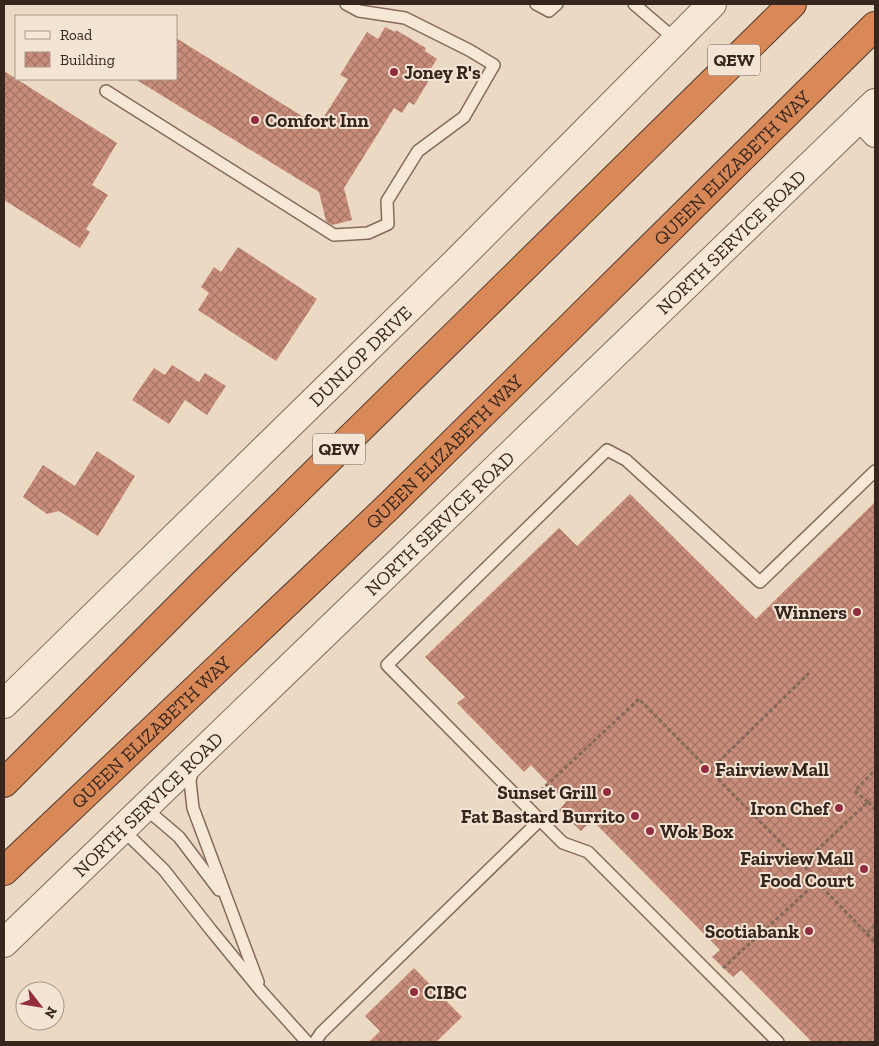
<svg xmlns="http://www.w3.org/2000/svg" width="879" height="1046" viewBox="0 0 879 1046" font-family="'Zilla Slab',serif">
  <defs>
    <pattern id="building-cross-hatch" width="8" height="8" patternUnits="userSpaceOnUse" patternTransform="scale(1.25)"><rect width="8" height="8" fill="#c98d7b"/><path d="M0 0l8 8M0 8l8-8" fill="none" stroke="#a47364"/></pattern>
  </defs>
  <rect width="100%" height="100%" fill="#ecd9c3"/>
  <!-- building -->
  <g fill="url(#building-cross-hatch)">
    <path d="M385,27L395,32L396,30L426,48L425,51L437,59L430,70L434,72L414,105L409,102L402,113L394,108L344,188L352,220L332,225L326,221L319,192L135,79H176V38L318,126L348,79L340,75L367,32L378,39Z"/>
    <path d="M4,71L117,143L92,185L108,195L86,229L90,232L80,248L4,200Z"/>
    <path d="M238,247L317,299L276,361L198,310L209,293L201,287L214,267L221,272Z"/>
    <path d="M172,365L199,382L205,373L226,386L207,415L185,400L169,424L132,400L154,368L165,375Z"/>
    <path d="M97,451L135,476L98,536L59,511L47,514L23,497L43,465L75,486Z"/>
    <path d="M630,494L756,619L875,502V1042H812L741,970L733,977L712,957L720,950L592,820L581,831L559,810L566,802L531,765L524,772L457,703L465,697L425,657L559,528L577,546Z"/>
    <path d="M414,968L462,1017L436,1042H369L380,1031L365,1016Z"/>
  </g>
  <g fill="none" stroke-linecap="round" stroke-linejoin="round">
    <defs>
      <g id="service">
        <path d="M536,4L549,11L557,4"/>
        <path d="M634,4L676,40"/>
        <path d="M106,91L334,235L368,233L388,224L387,201L418,151L464,117L494,65L469,50L405,18L359,11L346,4"/>
        <path d="M193,768L190,781L193,808L258,982"/>
        <path d="M145,808L179,837L219,890"/>
        <path d="M122,829L164,870L211,930L261,991L307,1042"/>
        <path d="M315,1042L321,1033L540,820"/>
        <path d="M778,1042L588,852L563,843L540,820L387,665L607,450L626,460L760,582L875,471"/>
      </g>
      <path id="minor" d="M859,118L875,135"/>
      <g id="tertiary">
        <path id="s1" d="M4,704L456,262L712,4"/>
        <path id="s2" d="M4,943L875,103"/>
      </g>
      <g id="motorway">
        <path d="M4,783L204,582L792,4"/>
        <path id="s3" d="M4,871L389,506L875,26"/>
      </g>
    </defs>
    <!-- service casing -->
    <use href="#service" stroke="#866a5b" stroke-width="14"/>
    <!-- minor casing -->
    <use href="#minor" stroke="#866a5b" stroke-width="26"/>
    <!-- tertiary casing -->
    <use href="#tertiary" stroke="#866a5b" stroke-width="30"/>
    <!-- motorway casing -->
    <use href="#motorway" stroke="#543a2f" stroke-width="30"/>
    <!-- path -->
    <g stroke="#866a5b" stroke-width="3" stroke-dasharray="4 2.5" stroke-linecap="butt">
      <path d="M709,771L809,673"/>
      <path d="M536,795L639,699L802,864L817,882L875,942"/>
      <path d="M868,802L855,791L875,770"/>
      <path d="M802,864L868,802L875,810"/>
      <path d="M867,933L875,925"/>
      <path d="M723,968L817,882"/>
    </g>
    <!-- service -->
    <use href="#service" stroke="#f7e8d6" stroke-width="11"/>
    <!-- minor -->
    <use href="#minor" stroke="#f7e8d6" stroke-width="24"/>
    <!-- tertiary -->
    <use href="#tertiary" stroke="#f7e8d6" stroke-width="28"/>
    <!-- motorway -->
    <use href="#motorway" stroke="#d88957" stroke-width="28"/>
  </g>
  <!-- markers -->
  <g fill="#922d40" stroke="#f4e4d3" stroke-width="2">
    <circle cx="394" cy="72" r="5"/>
    <circle cx="255" cy="120" r="5"/>
    <circle cx="857" cy="612" r="5"/>
    <circle cx="705" cy="769" r="5"/>
    <circle cx="607" cy="792" r="5"/>
    <circle cx="839" cy="808" r="5"/>
    <circle cx="635" cy="816" r="5"/>
    <circle cx="650" cy="831" r="5"/>
    <circle cx="864" cy="869" r="5"/>
    <circle cx="809" cy="931" r="5"/>
    <circle cx="414" cy="992" r="5"/>
  </g>
  <g text-anchor="middle" stroke-width="4" stroke-linejoin="round" paint-order="stroke">
    <!-- shield labels -->
    <g fill="#f4e4d3" stroke="#6f5f54" stroke-width="1">
      <rect x="708" y="44.5" width="52" height="31" rx="4"/>
      <rect x="313" y="433.5" width="52" height="31" rx="4"/>
    </g>
    <g font-size="18" font-weight="bold" fill="#36261e">
      <text x="734" y="66">QEW</text>
      <text x="339" y="455">QEW</text>
    </g>
    <!-- poi labels -->
    <g font-size="19" font-weight="bold" fill="#36261e" stroke="#f4e4d3" text-anchor="end">
      <text x="404" y="79" text-anchor="start">Joney R's</text>
      <text x="265" y="127" text-anchor="start">Comfort Inn</text>
      <text x="847" y="619">Winners</text>
      <text x="715" y="776" text-anchor="start">Fairview Mall</text>
      <text x="597" y="799">Sunset Grill</text>
      <text x="829" y="815">Iron Chef</text>
      <text x="625" y="823">Fat Bastard Burrito</text>
      <text x="660" y="838" text-anchor="start">Wok Box</text>
      <text x="854" y="865">Fairview Mall<tspan x="854" dy="22">Food Court</tspan></text>
      <text x="799" y="938">Scotiabank</text>
      <text x="424" y="999" text-anchor="start">CIBC</text>
    </g>
    <!-- street labels -->
    <g font-size="19" fill="#36261e" stroke="#f4e4d3">
      <text dy="7" stroke="none"><textPath href="#s3" startOffset="1012">QUEEN ELIZABETH WAY</textPath></text>
      <text dy="7" stroke="none"><textPath href="#s2" startOffset="1010">NORTH SERVICE ROAD</textPath></text>
      <text dy="7" stroke="none"><textPath href="#s1" startOffset="498">DUNLOP DRIVE</textPath></text>
      <text dy="7" stroke="none"><textPath href="#s3" startOffset="608">QUEEN ELIZABETH WAY</textPath></text>
      <text dy="7" stroke="none"><textPath href="#s2" startOffset="605">NORTH SERVICE ROAD</textPath></text>
      <text dy="7" stroke="none"><textPath href="#s3" startOffset="202">QUEEN ELIZABETH WAY</textPath></text>
      <text dy="7" stroke="none"><textPath href="#s2" startOffset="200">NORTH SERVICE ROAD</textPath></text>
    </g>
  </g>
  <!-- border -->
  <rect width="879" height="1046" fill="none" stroke="#36261e" stroke-width="10"/>
  <!-- legend -->
  <rect x="15" y="15" width="162" height="65" fill="#f4e4d3" stroke="#a8988b"/>
  <rect x="25" y="31" width="25" height="8" fill="#f7e8d6" stroke="#a8988b"/>
  <text x="60" y="40" font-size="15" fill="#36261e">Road</text>
  <rect x="25" y="52" width="25" height="15" fill="url(#building-cross-hatch)" stroke="#a8988b"/>
  <text x="60" y="65" font-size="15" fill="#36261e">Building</text>
  <!-- north arrow -->
  <g transform="translate(40 1006) rotate(121)"><circle r="24" fill="#f4e4d3" stroke="#a8988b"/>
  <path d="M0-4L9 19L0 12L-9 19Z" fill="#922d40"/>
  <text y="-8" font-size="14" font-weight="bold" text-anchor="middle" fill="#36261e">N</text>
  </g>
</svg>
